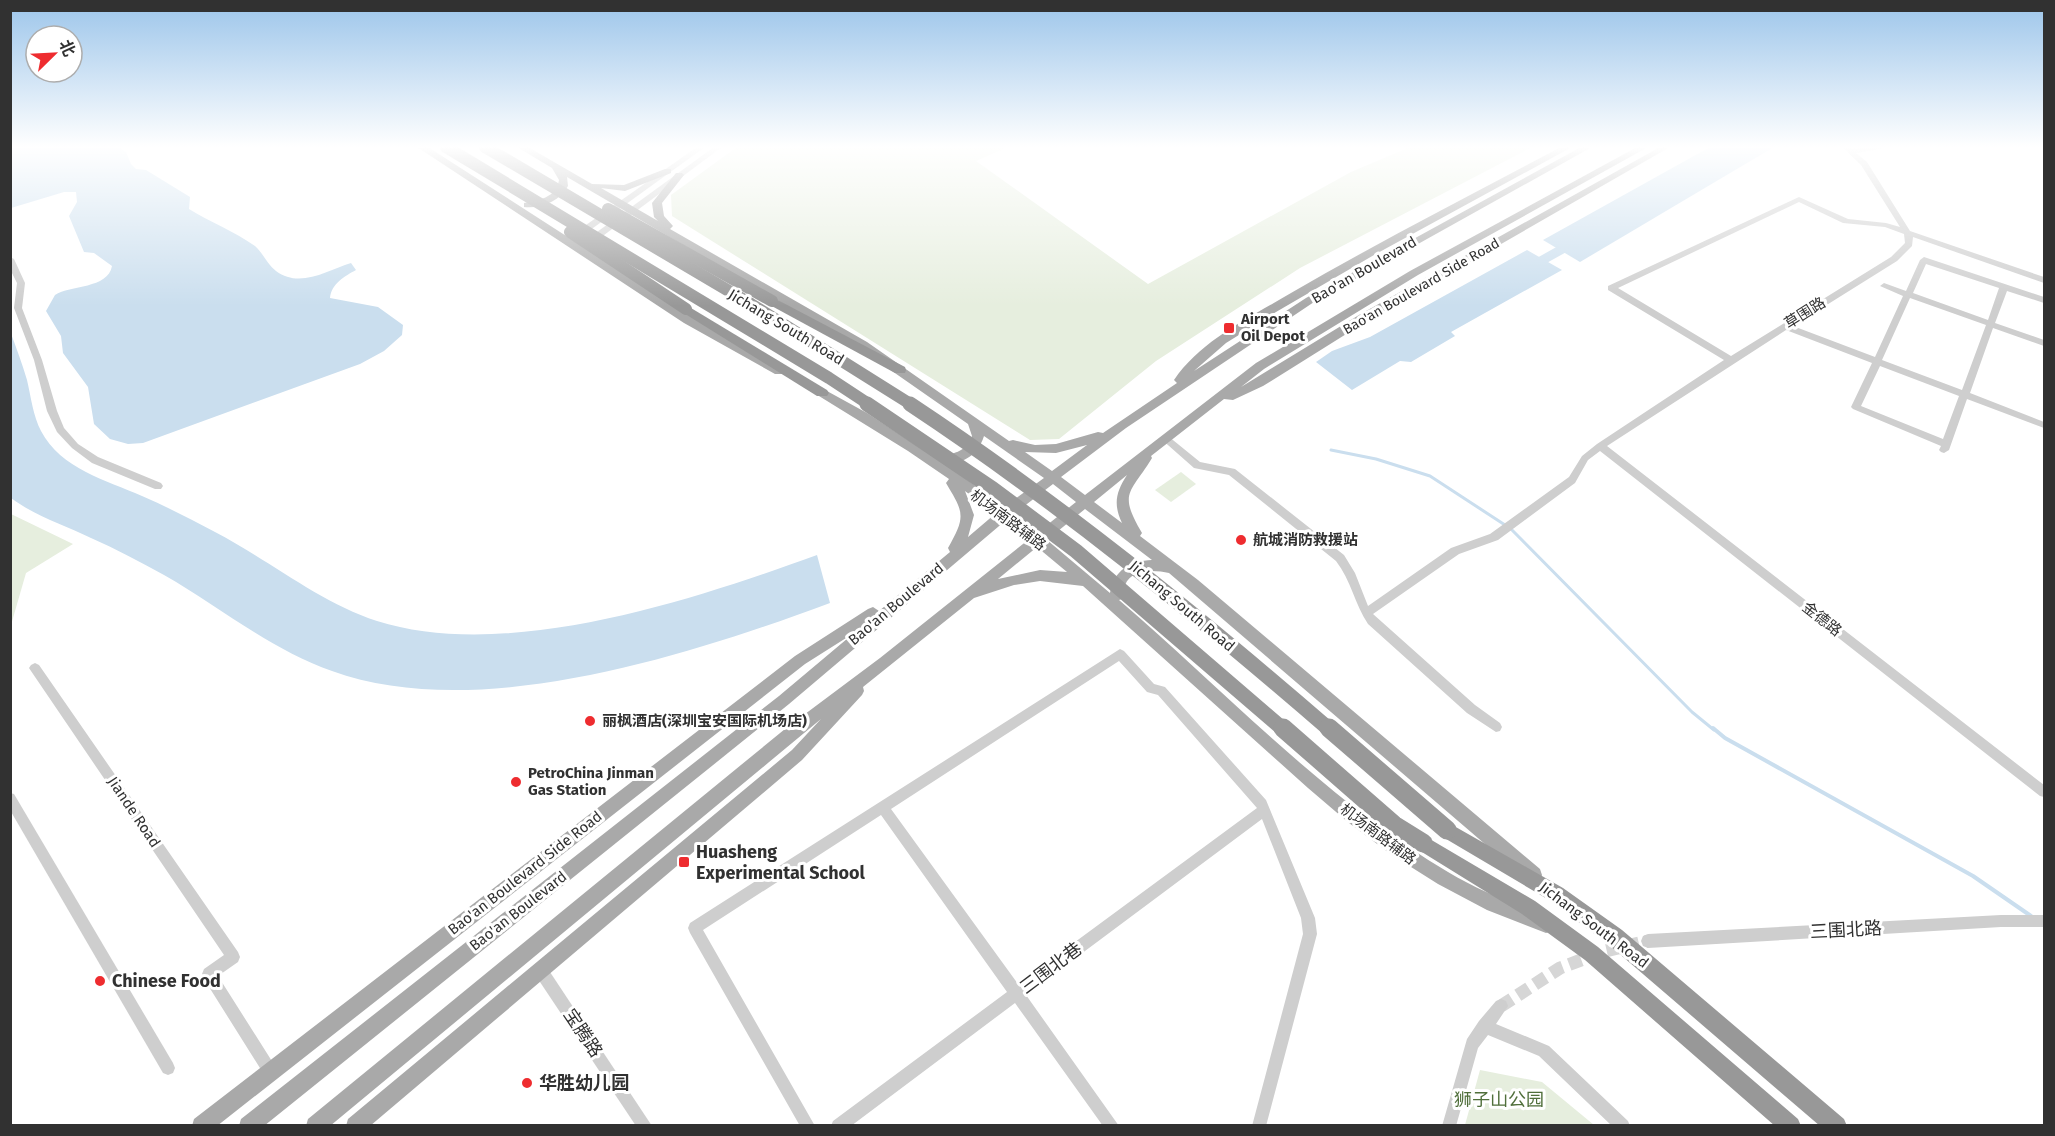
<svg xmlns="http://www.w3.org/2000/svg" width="2055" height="1136" viewBox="0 0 2055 1136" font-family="'Fira Sans','Noto Sans SC',sans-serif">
  <rect width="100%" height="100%" fill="#fff"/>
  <!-- green -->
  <g fill="#e6eede">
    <path d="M737,147H1008L976,161L1148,284L1351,172L1410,147H1532L1300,268L1156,361L1059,439L1030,440L672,216L671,195Z"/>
    <path d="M1181,472L1196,484L1171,502L1155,490Z"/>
    <path d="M11,514L73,544L26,573L11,625Z"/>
    <path d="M1480,1070L1542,1082L1594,1125H1465Z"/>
  </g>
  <!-- water -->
  <g fill="#cadeee">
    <path d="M11,147H118L126,152L131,164L136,169L146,170L190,197L189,209C210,222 234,231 255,246C263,253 267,264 276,271C300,289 328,270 351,263L356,270C345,276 331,284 330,298L378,307L403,325L402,335L384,351L360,364L143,443L128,444L110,439L94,424L88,387L63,353L61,336L46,311L55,295C70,285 108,289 112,266L94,253L84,252L69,216L77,202L76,192H64L11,208Z"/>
    <path d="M1710,147H1774L1580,262L1543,240Z"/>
    <path d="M1527,250L1562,270L1451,332L1455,336L1411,362L1400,361L1352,390L1316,362L1332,351L1370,337Z"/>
    <path d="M10,331C16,347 22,363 27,380C31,397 33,416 41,431C61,469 106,480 142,496C167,507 191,519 215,532C269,560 319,602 377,621C507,662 693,600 817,555L830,603C690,655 478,724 332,671C271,650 220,607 164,575C140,562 116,549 91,538C64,525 35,516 11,498Z"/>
  </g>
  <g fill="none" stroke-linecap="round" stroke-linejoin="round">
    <!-- stream-far1 -->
    <g stroke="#cadeee" stroke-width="3">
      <path d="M1331,450L1376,459L1430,476L1505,525"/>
      <path d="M1511,529L1692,712L1714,730"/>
    </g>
    <!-- stream -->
    <path stroke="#cadeee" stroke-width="4" d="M1713,728L1725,738L1973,876L2031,916"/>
    <!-- river -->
    <path fill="#cadeee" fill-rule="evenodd" d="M1583,232L1590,237L1588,240L1525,275H1515L1512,272Z"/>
    <!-- minor-tunnel -->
    <path stroke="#d6d6d6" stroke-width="13" stroke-dasharray="13 7" stroke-linecap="butt" d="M1501,1006L1560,968L1605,951L1648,941"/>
    <!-- minor -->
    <g fill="#cecece" fill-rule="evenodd">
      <path d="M697,147H705L582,236H576V232Z"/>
      <path d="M714,147H722L592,244H586V240Z"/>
      <path d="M1842,147H1849L1852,149L1883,147L1880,149L1856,153L1867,162L1910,231L2044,277V283L1913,237L1912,246L1897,261L1793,326L1875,357L1903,296L1880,286L1884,283L1906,291L1920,260L1924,257L2044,297V303L2007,291L1995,323L2044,340V346L1993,328L1970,393L2044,422V428L1967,399L1949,450L1944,453L1941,452L1939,450L1941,446L1853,409L1851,407L1872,363L1786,330L1607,446L2044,785V797L2040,796L1600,451L1588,460L1575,483L1498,540L1459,554L1373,614L1475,705L1500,723L1502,727L1500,731L1496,732L1467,713L1368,624C1355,605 1351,580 1336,561L1229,475L1194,468L1160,438L1165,435L1168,436L1200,462L1235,469L1344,555L1355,573L1368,606L1451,548L1490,534L1569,477L1582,456L1597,444L1724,360L1608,290V286L1799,197L1848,219L1886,223L1900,227L1861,165ZM1799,202L1843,223L1885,227L1904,234L1905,243L1891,257L1731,356L1618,288ZM1926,264L1999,288L1988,320L1913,293ZM1910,298L1986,325L1962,390L1882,360ZM1880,366L1959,396L1943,439L1861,406Z"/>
      <path d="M10,257L14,259L25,283L22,308L42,360L57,411L64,428L78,444L98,457L161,483L163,486L161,489H155L92,463L72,448L57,432L47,411L34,360L14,308L17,283L10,269Z"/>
      <path d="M1120,649L1124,651L1154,684L1165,687L1266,800L1315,918L1317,934L1266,1126H1252L1303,934L1301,918L1262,819L1026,995L1119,1126H1103L1015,1003L851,1126H831L833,1121L1007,992L881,815L703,930L815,1126H800L690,933L688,928L690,923ZM1119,661L1147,692L1158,695L1257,808L1018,984L891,809Z"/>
      <path d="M35,663L39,665L238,952L240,957L238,962L218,976L275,1066L277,1071L275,1076L270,1078L265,1076L204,979L202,974L204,969L224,955L31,671L29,668L31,665Z"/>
      <path d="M10,793L14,794L173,1063L175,1068L173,1073L168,1075L163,1073L10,810Z"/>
      <path d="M2001,915H2044V927H2001L1648,948L1643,946L1641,941L1643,936L1648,934Z"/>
      <path d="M541,964L546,966L652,1126H636L536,976L534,971L536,966Z"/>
      <path d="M1501,999L1506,1001L1508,1006L1496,1024L1549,1046L1628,1121L1630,1126H1612L1539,1056L1488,1035L1478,1048L1456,1126H1442L1467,1039L1479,1021L1496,1001Z"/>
    </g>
    <!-- major -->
    <g fill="#a9a9a9" fill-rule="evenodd">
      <path d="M417,147H428L692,317L783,368L785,371L783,374H775L684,323Z"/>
      <path d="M517,147H528L592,184L624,185L665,169H671V173L625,191L601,188L658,221L654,217L652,203L676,173H682L684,175L662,203L664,216L673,226L670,229L867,342L1009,441L1013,440L1035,445L1056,444L1098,432L1103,433L1177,383L1174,380C1201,340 1251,317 1291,293C1379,242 1470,195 1561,147H1572L1374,255L1276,312L1226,343L1194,371L1306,298L1581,147H1592L1314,302L1126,428L1061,477L1085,495L1256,363L1410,271L1637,147H1648L1418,275L1264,369L1241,387L1359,315L1660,147H1670L1367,321L1263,386L1233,400L1224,399L1151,456L1152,458C1130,494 1118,492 1142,533L1140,536L1198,580L1540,869L1542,875L1540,881L1534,883L1528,881L1169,573C1155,570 1132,568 1125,585C1124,590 1124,594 1122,599L1119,600C1226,692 1326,800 1448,872C1481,892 1517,905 1552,919L1554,925L1552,931L1546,933L1487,910L1438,884L1392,855L1349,823L1308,788L1083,586L1040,581L1014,585L974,598L863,687L864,691L862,695L802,760L370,1126H346L348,1119L792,750L821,719L330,1126H306L308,1119L785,729L880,658L1028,540L1005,521L789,704L264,1126H239L241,1119L779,696L854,633L805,664L217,1126H192L194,1119L795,656L868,609L873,607L879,611L950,552L948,548C966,516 964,513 946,483L949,479L908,451L806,388L812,384L816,385L867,413L937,459C952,452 966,454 972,436L968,424L859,348L567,177L568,186C560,201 541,209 524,207V203C539,200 556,198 559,180L552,168ZM984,436L1044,478L1004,507L947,465C965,462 978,455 984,436ZM1087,445L1052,471L1025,452L1056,453ZM1127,475C1116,492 1113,504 1122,523L1094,502ZM1053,484L1076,502L1037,533L1014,514ZM965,491L995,514L968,537L974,515ZM1085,509L1152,560C1130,561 1114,570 1110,593L1047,540ZM1037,547L1067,572L1040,570L998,579Z"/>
    </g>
    <!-- highway -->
    <g fill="#989898" fill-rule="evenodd">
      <path d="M772,297L905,367L906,370L905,373H895L768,304V298Z"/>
      <path d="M686,305L827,390L829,393L827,396H817L682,312V306Z"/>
      <path d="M1447,822L1563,888L1622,930L1844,1119L1847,1126H1820L1608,944L1549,900L1441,836L1438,830L1441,824Z"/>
      <path d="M1423,835L1535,901L1598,947L1798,1119L1801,1126H1775L1585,960L1522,914L1417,849L1414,843L1417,837Z"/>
    </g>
    <!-- highway-bridge-far2 -->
    <g stroke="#989898" stroke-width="12">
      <path d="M446,147L829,378L870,405"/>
      <path d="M485,147L751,304L912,405"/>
      <path d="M608,209L772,301"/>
      <path d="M570,232L686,309"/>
    </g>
    <!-- highway-bridge-far1 -->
    <g stroke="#989898" stroke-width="15">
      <path d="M867,404L993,489L1076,551L1284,730"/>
      <path d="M910,404C1058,502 1196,614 1330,730"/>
    </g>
    <!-- highway-bridge -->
    <g stroke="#989898" stroke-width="19">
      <path d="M1283,728L1394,825L1423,843"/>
      <path d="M1329,728L1447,830"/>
    </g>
  </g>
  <!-- sky -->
  <linearGradient id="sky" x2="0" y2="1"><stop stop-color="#9cc5ea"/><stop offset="0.48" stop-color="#fff"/><stop offset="1" stop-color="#fff" stop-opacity="0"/></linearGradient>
  <rect width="2055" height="306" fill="url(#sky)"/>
  <!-- markers -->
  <g fill="#ee2c2f" stroke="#fff" stroke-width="2">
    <rect x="1223" y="322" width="12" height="12" rx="3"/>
    <circle cx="1241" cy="540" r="6"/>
    <circle cx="590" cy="721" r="6"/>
    <circle cx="516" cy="782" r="6"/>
    <rect x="678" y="856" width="12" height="12" rx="3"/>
    <circle cx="100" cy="981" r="6"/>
    <circle cx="527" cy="1083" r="6"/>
  </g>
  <g text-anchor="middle" stroke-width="6" stroke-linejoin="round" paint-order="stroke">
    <!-- far-street labels -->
    <g font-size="14" fill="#313131" stroke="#fff">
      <text transform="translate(1421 286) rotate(-30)" y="5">Bao'an Boulevard Side Road</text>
    </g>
    <!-- street labels -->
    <g font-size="15" fill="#313131" stroke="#fff">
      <text transform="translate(1364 270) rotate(-30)" y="5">Bao'an Boulevard</text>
      <text transform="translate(1805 313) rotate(-32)" y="5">草围路</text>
      <text transform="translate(786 327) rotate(31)" y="5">Jichang South Road</text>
      <text transform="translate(1008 520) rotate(37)" y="5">机场南路辅路</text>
      <text transform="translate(896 604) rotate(-40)" y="5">Bao'an Boulevard</text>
      <text transform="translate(1182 606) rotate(40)" y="5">Jichang South Road</text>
      <text transform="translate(1822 619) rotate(38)" y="5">金德路</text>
      <text transform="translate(134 812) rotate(56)" y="5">Jiande Road</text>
      <text transform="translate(1378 834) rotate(37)" y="5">机场南路辅路</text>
      <text transform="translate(525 873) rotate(-38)" y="5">Bao'an Boulevard Side Road</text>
      <text transform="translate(518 911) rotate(-38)" y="5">Bao'an Boulevard</text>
      <text transform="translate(1594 925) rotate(37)" y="5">Jichang South Road</text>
    </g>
    <!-- poi labels -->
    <g font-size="15" font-weight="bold" fill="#313131" stroke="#fff" text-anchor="start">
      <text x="1241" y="324">Airport<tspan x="1241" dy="17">Oil Depot</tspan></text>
      <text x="1253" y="545">航城消防救援站</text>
      <text x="602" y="726">丽枫酒店(深圳宝安国际机场店)</text>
      <text x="528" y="778">PetroChina Jinman<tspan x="528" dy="17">Gas Station</tspan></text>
    </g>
    <!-- near-poi labels -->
    <g font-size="18" font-weight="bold" fill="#313131" stroke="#fff" text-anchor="start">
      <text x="696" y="858">Huasheng<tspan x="696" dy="21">Experimental School</tspan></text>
      <text x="112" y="987">Chinese Food</text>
      <text x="539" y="1089">华胜幼儿园</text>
    </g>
    <!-- near-street labels -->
    <g font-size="18" fill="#313131" stroke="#fff">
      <text transform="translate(1846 930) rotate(-3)" y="6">三围北路</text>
      <text transform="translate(1051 968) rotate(-37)" y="6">三围北巷</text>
      <text transform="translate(583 1033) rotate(56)" y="6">宝腾路</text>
    </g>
    <!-- near-park labels -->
    <g font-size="18" fill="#506f3b" stroke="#fff">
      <text x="1499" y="1106">狮子山公园</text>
    </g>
  </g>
  <!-- border -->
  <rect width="2055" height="1136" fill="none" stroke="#313131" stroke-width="24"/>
  <!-- north arrow -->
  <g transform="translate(54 54) rotate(66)"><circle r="28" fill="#ffffff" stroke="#adadad" stroke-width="1.5"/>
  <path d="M0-4.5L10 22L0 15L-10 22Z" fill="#ee2c2f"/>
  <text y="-9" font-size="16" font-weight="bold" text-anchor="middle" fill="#313131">北</text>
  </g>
</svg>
